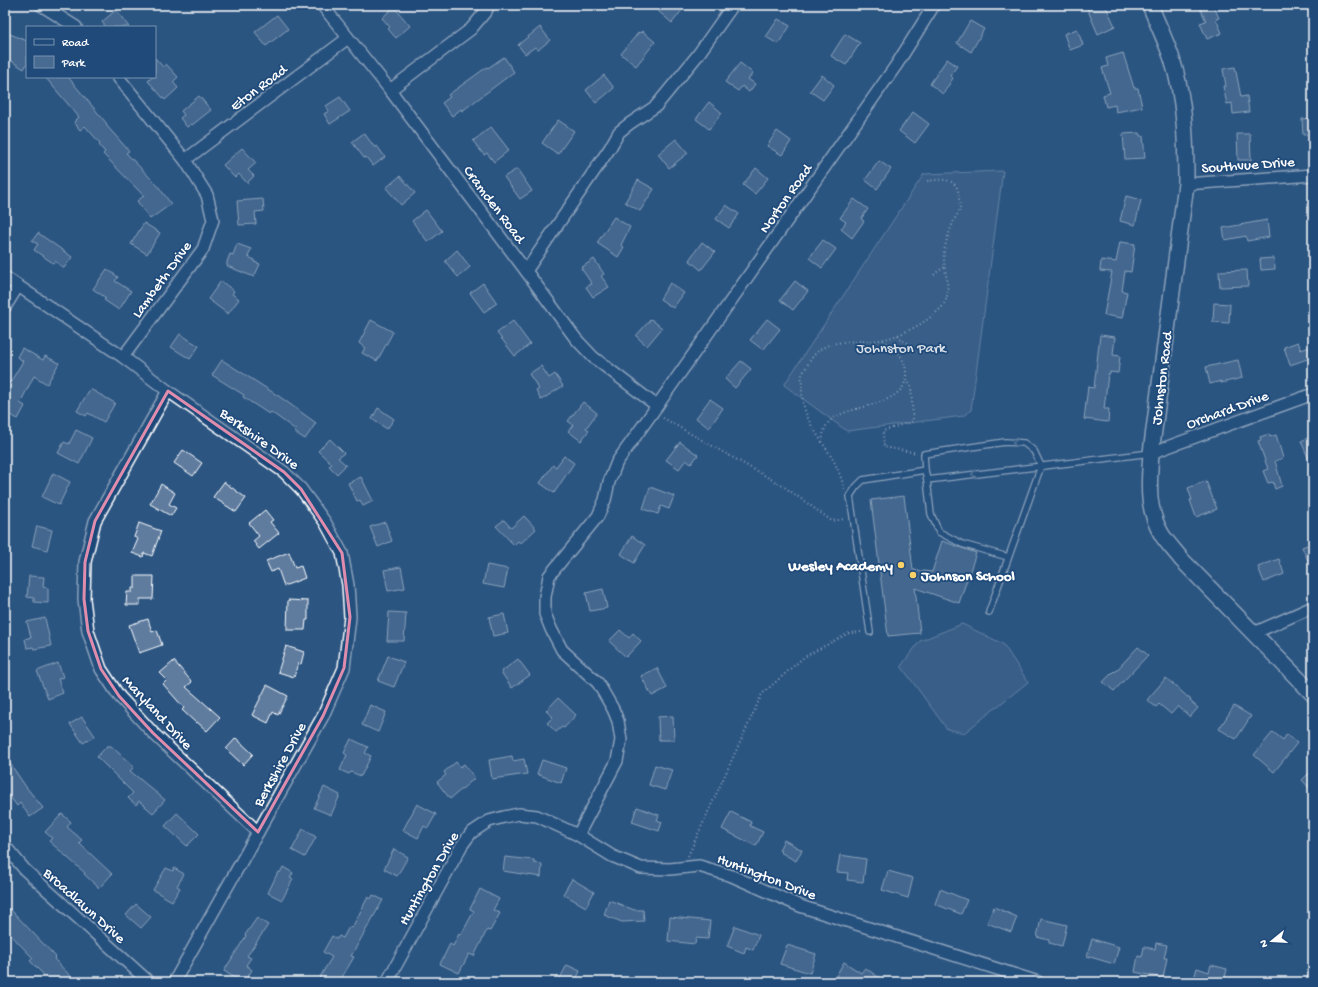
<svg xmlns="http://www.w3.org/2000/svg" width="1318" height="987" viewBox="0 0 1318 987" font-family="'Gochi Hand',sans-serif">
  <rect width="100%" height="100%" fill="#2c5582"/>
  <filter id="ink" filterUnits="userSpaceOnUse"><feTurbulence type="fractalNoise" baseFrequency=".025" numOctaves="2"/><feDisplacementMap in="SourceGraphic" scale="8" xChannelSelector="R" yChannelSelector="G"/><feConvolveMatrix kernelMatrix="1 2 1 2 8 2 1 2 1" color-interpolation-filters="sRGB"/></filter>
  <g filter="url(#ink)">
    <!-- green -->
    <g fill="#486b92" stroke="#a4b5c8">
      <path d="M1003,171L971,410L963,416L847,431L784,385L924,174Z"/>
      <path d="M962,624L1003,644L1028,682L964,733L947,729L901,666L920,641Z"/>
    </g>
    <!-- building -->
    <g fill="#5e7c9f" stroke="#fff">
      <path d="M661,5H686L672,23L657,10Z"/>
      <path d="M1093,5H1105L1115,26L1098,34L1087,8Z"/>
      <path d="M1206,5H1213L1219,18L1216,19L1222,33L1207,39L1200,23L1206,21L1200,8Z"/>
      <path d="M394,7L410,26L396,38L388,29L390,27L382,18Z"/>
      <path d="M116,10L129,27H106L102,22Z"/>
      <path d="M277,15L288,29L266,46L255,32Z"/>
      <path d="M778,19L790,26L778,44L766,37Z"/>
      <path d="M970,21L984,29L971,52L957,43Z"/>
      <path d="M540,27L550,40L538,50L535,47L525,54L518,45Z"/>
      <path d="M1077,29L1083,45L1070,50L1064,34Z"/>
      <path d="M642,31L655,42L636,66L621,54L639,32L641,33Z"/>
      <path d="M5,32L27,41V63L24,69L5,57Z"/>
      <path d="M845,34L860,43L846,65L831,56Z"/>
      <path d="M1123,53L1134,88H1138L1142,107L1116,112L1115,105L1106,107L1103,95L1110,93L1102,68L1108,66L1106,58Z"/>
      <path d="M504,57L514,72L462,111L461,109L452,116L442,103L450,97L448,95L487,67L488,68Z"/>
      <path d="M155,58L163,67L166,64L178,77L173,82L178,88L165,100L148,81L152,77H155Z"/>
      <path d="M947,59L957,66L950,76L953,78L943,94L930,84Z"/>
      <path d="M740,63L753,73L748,79L755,84L749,92L742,86L738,91L725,82Z"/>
      <path d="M1235,67L1241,97L1247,96L1249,112L1233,114L1232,103L1227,104L1223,86H1226L1223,69Z"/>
      <path d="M604,75L614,88L596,103L586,90Z"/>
      <path d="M822,75L834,85L823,100L810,91Z"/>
      <path d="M45,77H68L107,124L106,125L129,151L126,153L158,186L171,204L150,219L137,201L144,196L103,154L105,152L99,145L100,143L85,126L80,130L74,122L79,117Z"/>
      <path d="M199,96L211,110L192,125L191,124L187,127L180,118L184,115L181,111Z"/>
      <path d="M340,97L350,111L330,124L324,114L329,111L326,106Z"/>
      <path d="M709,102L722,113L709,129L696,119Z"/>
      <path d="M913,112L929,124L915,143L899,131Z"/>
      <path d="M1313,118V134L1303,135L1302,119Z"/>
      <path d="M558,120L574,131L558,154L542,143Z"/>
      <path d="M491,127L509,150L494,162L487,153L484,155L473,141Z"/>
      <path d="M777,131L791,141L782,155L767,146Z"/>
      <path d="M364,133L375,148L377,146L385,157L373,166L366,157L364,158L352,142Z"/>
      <path d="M1139,133L1140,136H1143L1145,158L1125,159L1123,134Z"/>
      <path d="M1237,134H1250L1251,160H1238Z"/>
      <path d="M676,139L688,153L669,168L658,154Z"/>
      <path d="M242,148L256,163L248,170L254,176L247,183L239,174L235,178L223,165Z"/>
      <path d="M879,161L891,169L877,189L865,180Z"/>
      <path d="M756,168L768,178L755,194L743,185Z"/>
      <path d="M517,169L532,191L520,199L504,177Z"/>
      <path d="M400,176L415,193L401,205L386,188Z"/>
      <path d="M638,180L654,189L640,211L625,202Z"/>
      <path d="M1126,196L1141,200L1135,225L1120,221Z"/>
      <path d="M263,199L264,211L255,212L256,224L239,225L237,201Z"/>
      <path d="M854,199L868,209L861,219L864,221L852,238L841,229L846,222L840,218Z"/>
      <path d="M726,205L739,214L729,228L716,219Z"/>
      <path d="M426,210L442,231L428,242L412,221Z"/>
      <path d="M614,217L630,227L621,245L624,247L618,257L597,243Z"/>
      <path d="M1267,220L1269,237L1247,241L1246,236L1225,240L1223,228Z"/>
      <path d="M144,223L160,233L147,254L131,244Z"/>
      <path d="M38,233L72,257L64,268L55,261L53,263L34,250L38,244L32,241Z"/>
      <path d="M823,240L836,249L822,268L809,258Z"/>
      <path d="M702,242L715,252L701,270L689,260Z"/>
      <path d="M1120,242L1135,244L1131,272L1125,271L1122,291L1127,292L1122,318L1104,315L1112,272L1100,271L1101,260L1116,262Z"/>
      <path d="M237,244L251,249L248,257L255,260L254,262L260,264L254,277L227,266V262L230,254L233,255Z"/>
      <path d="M457,250L470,267L458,277L445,261Z"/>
      <path d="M1274,258L1275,269L1261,270L1260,259Z"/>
      <path d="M594,259L604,274L601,276L609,287L593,297L586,287L592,284L581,268Z"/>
      <path d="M107,269L118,277L115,281L131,291L119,310L104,300L106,298L93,289Z"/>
      <path d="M1247,270L1248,286L1220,287L1219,271Z"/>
      <path d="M221,281L234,291L232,294L239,299L228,314L208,299Z"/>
      <path d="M795,281L808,291L793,310L780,300Z"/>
      <path d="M483,283L497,303L484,312L470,293Z"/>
      <path d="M670,283L684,293L673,308L660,299Z"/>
      <path d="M1214,303L1230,304L1229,323L1213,322Z"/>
      <path d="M651,319L662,328L647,346L636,336Z"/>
      <path d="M767,319L780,329L763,350L750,340Z"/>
      <path d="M371,320L393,332L377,361L362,353L365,348L359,343Z"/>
      <path d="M513,321L530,344L515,356L497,333Z"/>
      <path d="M180,334L199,346L190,359L171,347Z"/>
      <path d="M1100,335L1115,337L1113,355L1120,356L1118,373L1110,372V374H1108L1104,409H1109L1108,422L1084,419L1088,387L1094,388Z"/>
      <path d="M1298,342L1301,350L1313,346V357L1290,365L1284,347Z"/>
      <path d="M22,348L43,360L45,356L59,363L47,384L34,376L20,403L25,406L18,419L5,412V380L10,383L23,361L17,357Z"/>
      <path d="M222,360L280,397L316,423L305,439L294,432L296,430L271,412L269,414L243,397L244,395L212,375Z"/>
      <path d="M1238,360L1242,378L1221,383V381L1210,384L1206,367Z"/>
      <path d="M741,361L751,369L735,388L725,379Z"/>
      <path d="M541,366L549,378L555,374L563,386L541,400L536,391L539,389L529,374Z"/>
      <path d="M90,389L115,403L104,422L88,413L86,416L77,411Z"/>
      <path d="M710,399L723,408L709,428L696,418Z"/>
      <path d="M583,402L597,413L586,428L589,430L581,441L568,431L573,425L568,421Z"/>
      <path d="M378,408L394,419L387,429L372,419Z"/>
      <path d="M76,430L92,438L79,464L58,453L64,442L69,444Z"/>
      <path d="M1269,434L1270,437L1276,435L1283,458L1275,461L1282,486L1275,489L1273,482L1268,483L1263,471L1268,469L1258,441L1261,440L1260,437Z"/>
      <path d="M1313,436V469L1301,441Z"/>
      <path d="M330,439L344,453L338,458L346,465L337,474L329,466L332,464L318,451Z"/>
      <path d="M680,442L698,455L691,464L686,460L679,469L666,460Z"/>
      <path d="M183,450L202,463L193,476L174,463Z"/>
      <path d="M564,456L574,463L554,493L540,483L553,465L556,467Z"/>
      <path d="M53,473L70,482L59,505L42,497Z"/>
      <path d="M361,477L373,501L363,506L360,500L357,501L348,483Z"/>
      <path d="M1206,481L1217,509L1196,517L1190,500H1192L1188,488Z"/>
      <path d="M224,482L246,498L236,512L213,497Z"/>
      <path d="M161,484L175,493L169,504L176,508L171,516L150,504Z"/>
      <path d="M650,487L674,496L669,509L661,506L658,514L643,509Z"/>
      <path d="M904,496L913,570L932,572L942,541L976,553L959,603L915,588L920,633L888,636L871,500Z"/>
      <path d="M265,510L273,520L270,522L279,533L259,549L253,541L259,536L249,523Z"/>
      <path d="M524,516L536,529L521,543L518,541L514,545L496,526L504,520L511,528Z"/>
      <path d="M385,522L392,541L378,547L370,527Z"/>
      <path d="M139,523L161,531L152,556L144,553L143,557L132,553L138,539L134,537Z"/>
      <path d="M37,526L52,530L47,550L32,546Z"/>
      <path d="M632,536L645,545L634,563L621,554Z"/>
      <path d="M1313,543V572L1302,547Z"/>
      <path d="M289,552L295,568L301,566L305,578L284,586L278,569L271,572L266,561Z"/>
      <path d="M1279,559L1284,574L1264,582L1258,567Z"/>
      <path d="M487,565L508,569L504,588L483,584Z"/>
      <path d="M401,567L405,588L388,591L384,570Z"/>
      <path d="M29,576L44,577L43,587L48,588V603L34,602V598L27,597Z"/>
      <path d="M135,576H154L153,599H140V605H126L127,592H132V588H135Z"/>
      <path d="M603,589L607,608L590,611L586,593Z"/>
      <path d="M288,600L308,601V620H306L305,630H287Z"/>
      <path d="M389,612L406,613L404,641H387Z"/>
      <path d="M504,614L508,633L493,636L489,617Z"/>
      <path d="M45,618L51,646L34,649L33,647L27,648L25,639L31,637L27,622Z"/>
      <path d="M148,619L152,632L157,630L162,645L139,653L129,625Z"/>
      <path d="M620,630L629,638L633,633L641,641L626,657L609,641Z"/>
      <path d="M286,646L304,652L301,664L298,663L294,677L278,672Z"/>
      <path d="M1138,647L1148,655L1114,691L1103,682L1114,671L1115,672Z"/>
      <path d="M388,656L404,662L394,687L378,681Z"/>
      <path d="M518,659L530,675L512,688L501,672Z"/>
      <path d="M174,661L192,682L186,687L220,717L207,731L197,722L196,723L182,710L184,708L163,684L167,680L160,673Z"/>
      <path d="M58,663L63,677L58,679L63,693L48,699L37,671Z"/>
      <path d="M657,668L667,688L652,696L641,676Z"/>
      <path d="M1166,678L1191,700L1190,701L1198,708L1190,717L1178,706L1171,714L1159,704L1156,707L1147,700Z"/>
      <path d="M267,685L288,696L278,715L273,712L268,723L252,715Z"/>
      <path d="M558,698L576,715L564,728L562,727L556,732L547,723L553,717L546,711Z"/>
      <path d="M370,705L386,712L378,732L362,725Z"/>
      <path d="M1234,706L1251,716L1236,739L1219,729Z"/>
      <path d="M673,716L674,740H659L658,717Z"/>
      <path d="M82,717L95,736L83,743L70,724Z"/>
      <path d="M1273,732L1283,740L1287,734L1297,743L1274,772L1254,755Z"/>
      <path d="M236,738L253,754L243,765L226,749Z"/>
      <path d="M351,739L368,747L365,753L371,756L361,776L351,772L349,774L340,770L347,755L344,753Z"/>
      <path d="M107,746H111L134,767L130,771L165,800L153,813L139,801L136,805L128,798L133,793L97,757Z"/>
      <path d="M5,756L26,787L43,808L30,817L20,803L17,806L5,790Z"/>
      <path d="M512,756L513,761L524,759L527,774L492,779L489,760Z"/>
      <path d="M542,760L566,768L561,783L537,774Z"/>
      <path d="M456,762L460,767L464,764L475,778L450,799L437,782L446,775L444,772Z"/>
      <path d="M655,765L672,770L665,790L649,785Z"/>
      <path d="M1313,769V792L1302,780Z"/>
      <path d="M324,787L340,795L331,815L314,808Z"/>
      <path d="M417,804L436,814L428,828L424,826L418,838L403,830Z"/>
      <path d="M637,807L659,815L657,820L662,822L659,831L632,822Z"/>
      <path d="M731,812L751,822L750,826L763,832L756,846L722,829Z"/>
      <path d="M177,813L199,834L187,846L165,826Z"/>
      <path d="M62,814L71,822L67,827L82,840L79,843L112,874L99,888L84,874L85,873L49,841L52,838L45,832Z"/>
      <path d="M303,829L316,837L305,857L292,850Z"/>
      <path d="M784,840L802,850L796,861L780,852L781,851L779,850Z"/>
      <path d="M394,849L408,857L397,876L384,869Z"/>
      <path d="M840,855L866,859L863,882L847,880L848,873L837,872Z"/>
      <path d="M505,857L534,860V863L542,864L541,877L503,871Z"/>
      <path d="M283,867L293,873L290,878L293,879L282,900L268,893L278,872L280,873Z"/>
      <path d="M166,868L173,871L174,868L184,874L177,886L180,888L172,901L153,890Z"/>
      <path d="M888,871L913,878L908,898L882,890Z"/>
      <path d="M572,879L594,892L586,907L563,894Z"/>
      <path d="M480,889L499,899L493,910L500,913L490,931L487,930L474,956L469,954L459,973L440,964L450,944L453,946L459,934L461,935L474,911L470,909Z"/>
      <path d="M940,889L967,900L961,914L935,904Z"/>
      <path d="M373,895L383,900L351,956L354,957L339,982H317L332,957L323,952L332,936L337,939L339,936L343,938L349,927L352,928L368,897L371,899Z"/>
      <path d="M609,900L634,910H643L644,921L622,922L604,915Z"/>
      <path d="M136,904L151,917L141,928L126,915Z"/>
      <path d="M994,907L1017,917L1011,932L987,923Z"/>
      <path d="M10,909L56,957L54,959L76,982H51L30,961L33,958L10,934L5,938V914Z"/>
      <path d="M670,917L710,921L708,939L696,938L695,944L668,941Z"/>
      <path d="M257,918L268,925L247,956L251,958L246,965L252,970L244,982H241L224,971L246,936L245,935Z"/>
      <path d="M1041,919L1067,925L1062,946L1049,943V940L1037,937Z"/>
      <path d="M735,926L759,935L753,950L746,947L744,953L727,946Z"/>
      <path d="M1092,939L1119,947L1114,964L1087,956Z"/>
      <path d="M1156,943L1167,945L1164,958H1167L1163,978L1135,972L1138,956L1142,957L1144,947L1155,949Z"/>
      <path d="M787,945L816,954L810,973L780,964Z"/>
      <path d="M844,962L861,973L865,968L886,982H846L836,976Z"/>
      <path d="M567,965L580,971L575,982H558Z"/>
      <path d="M1211,965L1227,969L1224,982H1193L1197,968L1209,972Z"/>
    </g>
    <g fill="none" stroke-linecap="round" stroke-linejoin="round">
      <defs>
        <g id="lane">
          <path d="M925,470L927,480L931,514L939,532L962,544L1008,557"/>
          <path d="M927,480L1151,453"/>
          <path d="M870,632L850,496L856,487L863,480L925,470L924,454L1005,442L1024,443L1034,451L1041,466L989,612"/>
        </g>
        <g id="street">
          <path d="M41,5L76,27"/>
          <path d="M322,5L390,90L526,271L576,339L593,357L657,406"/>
          <path d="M118,77L185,160L207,195L213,220L203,249L123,357"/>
          <path d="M390,90L471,29L486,11L489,5"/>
          <path d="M185,160L348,38"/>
          <path d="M1186,184L1313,175"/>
          <path d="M526,271L610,148L619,132L629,124L656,106L697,56L733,5"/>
          <path d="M5,277L123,357L168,391L284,472L301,489L325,522L342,553L348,585L350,617L344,668L323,716L174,982"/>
          <path d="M5,307L18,286"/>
          <path d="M168,391L95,521L85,562L84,599L88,631L101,669L119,696L153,733L258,832"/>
          <path d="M1151,453L1313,394"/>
          <path d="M1254,633L1313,607"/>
          <path d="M578,835L617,761L621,740L618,721L613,709L598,683L562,650L551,629L545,614V597L549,576L598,516L605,500L609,482L617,462L657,406L897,64L934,5"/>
          <path d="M5,846L25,870L149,982"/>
          <path d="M387,982L462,845L471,833L489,821L504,817L519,814L537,816L578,835L612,856L641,868L670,869L699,866L732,876L800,906L1038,982"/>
        </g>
        <path id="secondary" d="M1150,5C1157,23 1166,41 1172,59C1185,99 1186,142 1186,184L1151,453C1149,483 1146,508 1162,535C1168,544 1176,552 1182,560L1313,694"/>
      </defs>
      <!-- lane casing -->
      <use href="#lane" stroke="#fff" stroke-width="8"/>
      <!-- street casing -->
      <use href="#street" stroke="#fff" stroke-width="14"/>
      <!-- secondary casing -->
      <use href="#secondary" stroke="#fff" stroke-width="18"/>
      <!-- path -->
      <g stroke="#fff" stroke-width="2" stroke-dasharray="1 3" stroke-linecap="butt">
        <path d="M934,275L938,271L945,267"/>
        <path d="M898,335L903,341L911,344"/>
        <path d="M906,380L911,386L913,421L883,431L884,447L917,453"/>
        <path d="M663,418L783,486L832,521L845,519"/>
        <path d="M822,442C823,435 824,427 829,422C845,404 905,408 906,376C907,358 895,349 882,339"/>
        <path d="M845,489C841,478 837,466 831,456C817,433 801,417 802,387C802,384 801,379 802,375C803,372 806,368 808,364C823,335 852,344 880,340C899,337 926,323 939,310C956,294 942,271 944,252C945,243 951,228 954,220C956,216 959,213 960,209C960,205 959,200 959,197C958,177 943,179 927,181"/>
        <path d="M688,856L762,694L804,657L849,633L862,632"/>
      </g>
      <!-- lane -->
      <use href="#lane" stroke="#1f4a7a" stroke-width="5.5"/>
      <!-- street -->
      <use href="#street" stroke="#1f4a7a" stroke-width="11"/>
      <!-- secondary -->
      <use href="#secondary" stroke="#1f4a7a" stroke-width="15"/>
    </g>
    <!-- one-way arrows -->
    <defs><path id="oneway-chevron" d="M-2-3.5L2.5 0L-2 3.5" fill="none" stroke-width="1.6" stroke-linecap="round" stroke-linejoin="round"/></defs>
    <g stroke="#7992af">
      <use href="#oneway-chevron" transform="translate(1015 443) rotate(-179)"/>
      <use href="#oneway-chevron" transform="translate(974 474) rotate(173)"/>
    </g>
  </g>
  <!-- marked area -->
  <path d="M0 0H1318V987H0ZM168,391L284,472L301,489L342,553L350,617L344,668L323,716L258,832L153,733L119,696L101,669L88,631L84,599L85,562L95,521Z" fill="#2c5582" fill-opacity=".55" fill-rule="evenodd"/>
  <path fill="none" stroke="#e08cad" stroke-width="3" stroke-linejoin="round" d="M168,391L284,472L301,489L342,553L350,617L344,668L323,716L258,832L153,733L119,696L101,669L88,631L84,599L85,562L95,521Z"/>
  <!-- markers -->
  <g fill="#ffd166" stroke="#1f4a7a" stroke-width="1.5">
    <circle cx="901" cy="565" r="4"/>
    <circle cx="913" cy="575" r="4"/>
  </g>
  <g text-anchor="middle" stroke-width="3.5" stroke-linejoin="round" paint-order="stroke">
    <!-- street labels -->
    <g font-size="15" fill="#fff" stroke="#1f4a7a">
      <text transform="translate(258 87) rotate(-37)" y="5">Eton Road</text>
      <text transform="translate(1248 164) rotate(-4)" y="5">Southvue Drive</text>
      <text transform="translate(785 198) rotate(-55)" y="5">Norton Road</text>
      <text transform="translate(495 204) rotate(53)" y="5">Cramden Road</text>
      <text transform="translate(161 279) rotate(-54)" y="5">Lambeth Drive</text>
      <text transform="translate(1161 378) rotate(-83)" y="5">Johnston Road</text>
      <text transform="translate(1227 409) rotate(-20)" y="5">Orchard Drive</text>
      <text transform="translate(260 438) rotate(36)" y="5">Berkshire Drive</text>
      <text transform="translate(158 712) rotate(47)" y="5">Maryland Drive</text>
      <text transform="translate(279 764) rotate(-61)" y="5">Berkshire Drive</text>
      <text transform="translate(767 876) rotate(21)" y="5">Huntington Drive</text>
      <text transform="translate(428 878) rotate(-60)" y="5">Huntington Drive</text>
      <text transform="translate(85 905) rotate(42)" y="5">Broadlawn Drive</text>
    </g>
    <!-- park labels -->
    <g font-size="15" fill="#dae1e9" stroke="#1f4a7a">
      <text x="901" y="352">Johnston Park</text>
    </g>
    <!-- poi labels -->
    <g font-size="15" font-weight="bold" fill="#fff" stroke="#1f4a7a" text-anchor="end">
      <text x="893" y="570">Wesley Academy</text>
      <text x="921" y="580" text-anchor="start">Johnson School</text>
    </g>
  </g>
  <!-- margin -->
  <rect width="1318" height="987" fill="none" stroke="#1f4a7a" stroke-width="20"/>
  <rect x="10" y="10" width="1298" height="967" fill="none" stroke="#fff" stroke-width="1.5" filter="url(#ink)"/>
  <!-- legend -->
  <rect x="26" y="26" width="130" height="52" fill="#1f4a7a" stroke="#7992af"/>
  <rect x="34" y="39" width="20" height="6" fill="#1f4a7a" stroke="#7992af"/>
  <text x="62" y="46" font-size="12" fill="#ffffff">Road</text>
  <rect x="34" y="56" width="20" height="12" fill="#486b92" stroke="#7992af"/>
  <text x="62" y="66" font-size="12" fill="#ffffff">Park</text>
  <!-- north arrow -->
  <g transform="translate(1272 941) rotate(252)" stroke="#1f4a7a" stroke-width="3" paint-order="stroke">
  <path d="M0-3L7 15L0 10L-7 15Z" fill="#ffffff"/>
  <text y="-6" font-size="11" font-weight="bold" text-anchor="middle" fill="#ffffff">N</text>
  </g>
</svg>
